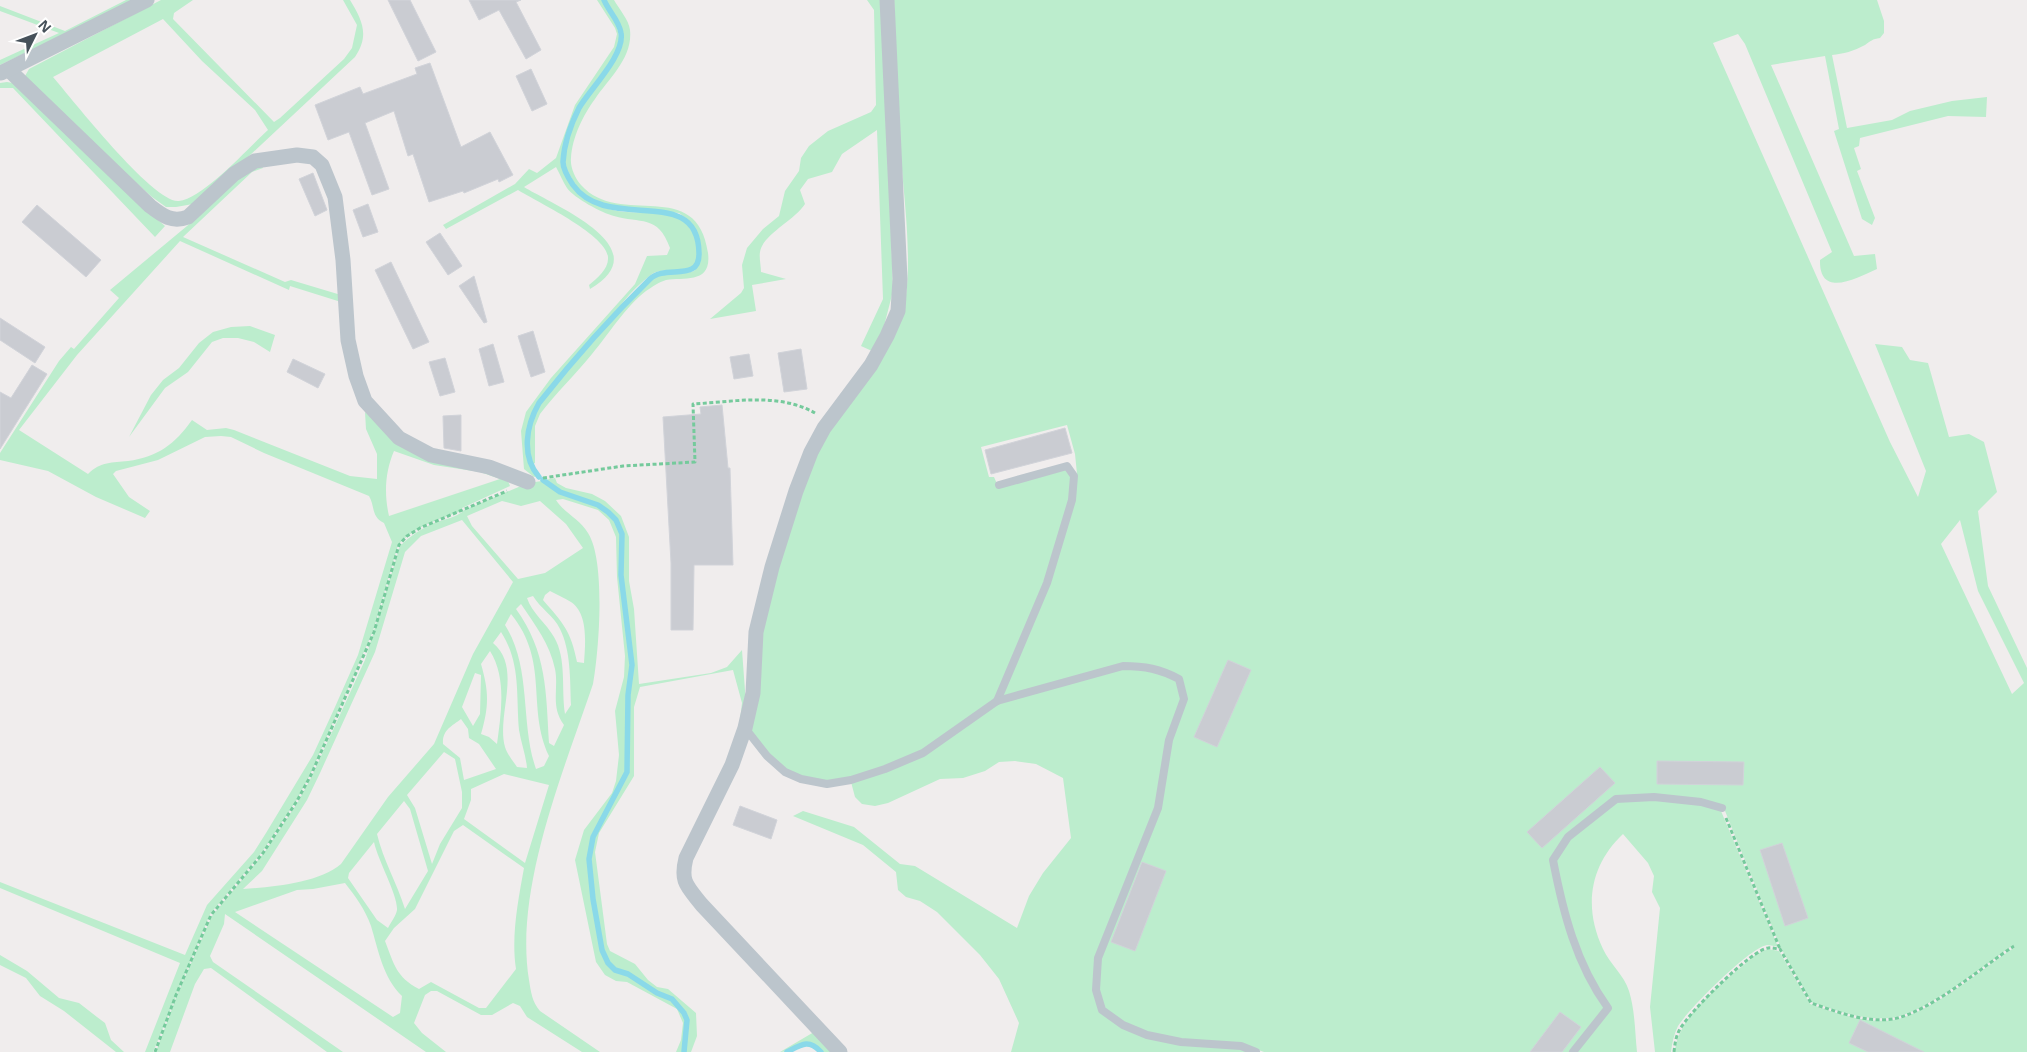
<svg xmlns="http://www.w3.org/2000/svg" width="2027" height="1052" viewBox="0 0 2027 1052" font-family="'Open Sans',sans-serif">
  <rect width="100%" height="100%" fill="#f0eded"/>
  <!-- green -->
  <g fill="#bcedcd" fill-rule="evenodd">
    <path d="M126,0H135L0,65V60L59,33L0,11V6L65,31Z"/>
    <path d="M161,0H193L174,13L173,19L274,122L280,118L344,59L352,48L357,25L343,0H350C362,20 370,35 355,57L231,173L193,204L176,207H166L152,197L75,128L25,76L29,69ZM163,19L202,61L255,110L268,130C249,147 204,198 179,201C154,204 72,99 53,77Z"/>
    <path d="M597,0H603C610,16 621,26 619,45C609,67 591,85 579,106C553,149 554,193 609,209C631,216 655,209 677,215C690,225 704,245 697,261C691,279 665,265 652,274C630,290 613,315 596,336C577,358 556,379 538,402C525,424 519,456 537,476L534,477L524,469L521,431L526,412L551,378L635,284L647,256L667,255L670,248C658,214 640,224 614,216C602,213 574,198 567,188C563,182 560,174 556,167L524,187C557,207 660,248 590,289L589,285C597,278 609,269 608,257C606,234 537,202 518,190L446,229L443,225L515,184L529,169L537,173L556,158L575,105L614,47L617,34L615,28Z"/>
    <path d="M606,0H614C619,9 629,20 630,30C633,58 609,78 595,99C583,115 572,138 571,158C570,167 575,178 581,185C620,229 697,175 708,253C712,284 685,277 666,280C659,282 652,287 646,291C626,306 608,335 592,354C575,375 556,393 540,414L535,426V463L531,465C528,430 529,417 552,389L627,303L653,277L667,272L687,273L694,271L700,263V247L695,231L687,219L679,213L629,209L596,202L578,190L564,164L568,140L580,110L617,56L622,46L623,35L620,26Z"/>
    <path d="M867,0H883L893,291L883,330L872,351L861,346L883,299L877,130L842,154L832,172L808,179L800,190L805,204C794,221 763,234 760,252C759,258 761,266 761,272L786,279L752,285L756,311L710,319L741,293L744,288L742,265L747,248L763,229L779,216L785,191L799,171L801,158L809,146L828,131L871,112L876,105L874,10Z"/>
    <path d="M894,0H1877L1884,21V33L1880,38C1872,39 1871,41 1865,45C1854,51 1843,54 1832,55L1847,128L1892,120L1910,111L1952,101L1987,97L1986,117L1948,116L1860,138L1859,146L1854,148L1861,169L1857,171L1875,218L1872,225L1862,219L1834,131L1839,129L1825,56L1771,65L1854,256L1875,254L1877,269C1857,278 1819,299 1820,260L1832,252L1745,44L1738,34L1713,43L1890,442L1918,497L1926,471L1875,344L1902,347L1910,360L1928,363L1949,437L1969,434L1984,442L1997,492L1978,511L1988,586L2027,668V1052H1675C1677,1014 1729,979 1755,955L1768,949L1779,951L1810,1004C1836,1013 1865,1024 1893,1020C1930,1014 1983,968 2015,947L2013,945C1985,965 1923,1015 1890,1018C1862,1020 1837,1011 1811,1002L1781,948L1723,806L1701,799L1654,794L1615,796L1566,835L1550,860C1560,911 1573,965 1604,1008L1570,1052H1264L1242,1044L1182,1039L1148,1032L1124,1023L1104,1008L1099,990L1101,959L1160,809L1171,741L1186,699L1181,678C1161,667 1146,663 1123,663L1000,698L1048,584L1074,501L1077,474L1075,454L1067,425L981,447L989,477H994L998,486L1066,468L1073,477L1071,499L1044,582L996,699L922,750L884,766L850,777L827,781L802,776L786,770L769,754L749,729C762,692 757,671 761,635C765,603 775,572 784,542C794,508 803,473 820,442L897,330C918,285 903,195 900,145C897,97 896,48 894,0ZM1960,520L1978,591L2024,683L2012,694L1941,544Z"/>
    <path d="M7,82L13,83L158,220L165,226L155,237L13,88H0V83Z"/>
    <path d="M262,165L263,168L252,172L183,237L285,282L291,280L341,295V302L290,286L289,290L180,241L77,355L19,430L88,474C101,461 112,463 128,461C158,457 175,444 192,420L207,430L226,428L234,430L350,476L377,479V454L366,429L365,412L398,442L508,481L510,486L462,508L459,512C436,520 414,527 398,545L373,631L310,775L296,801L262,852L210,914L153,1052H145L180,963L0,888V882L185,955L207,905L254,852L266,833L313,755L335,707L358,655L392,542L384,523C371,517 375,506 369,496L264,453L231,437L221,436L205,437L158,460L116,471L113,474L129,497L150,511L145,518L96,497L48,471L0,460V453L59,361L71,347L74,349L119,298L110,290L187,226L239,176ZM394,451L434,465L480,472L500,479L389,516C384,494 385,472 394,451Z"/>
    <path d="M250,326L275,335L270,352L254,342L238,338H223L212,342L188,372L165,388L129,437L151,395L163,380L179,368L199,343L213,332L231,327Z"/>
    <path d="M555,478L557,483L566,488L592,494L605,501L621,516L629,537V581L634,609L639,684L711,673L727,667L742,650L746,704L738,737L742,703L733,670L640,687L634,707V776L599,833L595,852L607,944L610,951L635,964L648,980L657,987L668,989L696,1013L697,1036L691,1052H685L689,1019L686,1012L672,998L657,992L628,973L616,969L609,962L603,950L594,899L590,859L594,837L629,773L630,695L633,665L623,575V534L617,519L609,510L599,504L561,491L544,480Z"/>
    <path d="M542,481L560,493L598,506L607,512L615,521L620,534V575L631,665L627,695L626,772L591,836L588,859L591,899L600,951L606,964L614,971L627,975L656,994L671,1000L678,1007L686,1020L683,1052H676L681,1040L683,1023L677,1009L627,982L616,981L605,975L596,962L575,860L584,830L612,793L616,781L619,755L615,711L624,677L625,656L617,577L616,537L609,520L598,510L563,499L556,500C564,513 580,519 588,533C606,561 599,651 593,684C564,770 514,889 529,980C531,992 532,1002 540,1011L600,1052H582L527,1017L520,1006L513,1003L492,1015H481L437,991H431L425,995L414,1023L422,1033L446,1052H426L225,914L224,924L210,956L213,962L343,1052H327L211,968L204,969L195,984L170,1052H156L177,995L212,916L264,853L298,802L312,776L365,660L400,546C410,536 421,529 434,523C444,519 457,518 464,510L528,483ZM502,501L521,506L540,501L566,524L583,548L545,573L518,579L472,526L467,516ZM462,520L513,582L473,654L434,744L388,797L341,864C319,883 272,887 243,889L262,871L307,800L320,773L375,652L405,552L421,536ZM550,591C557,595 565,598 571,602C589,614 585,646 584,663L577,662C571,631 563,623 543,600L545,595ZM533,596C540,608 554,616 560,629C571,651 570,680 571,705L565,714C561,689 567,659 554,637C546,623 532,613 527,598ZM521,604C535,625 550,644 555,669C559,689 550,706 564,725L554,746L549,743C546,692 547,652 516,609ZM511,614C550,662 526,707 549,756L544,766L536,769C520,723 532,668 505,625ZM501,632C521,663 516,695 519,730C521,743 526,755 527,768L517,767C513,761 507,754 505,747C496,715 523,668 493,643ZM490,651C507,678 501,714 497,744L489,737L481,734C489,706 489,692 481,664ZM475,673L481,675L480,714L473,726L462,707ZM461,719L468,729L469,738L479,744L496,769L464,780L460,758L443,744C442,730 452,726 461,719ZM444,752L455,759L462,792V808L440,844L432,864L415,808L407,795ZM504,774L549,785L525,863L464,819L471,800V789ZM404,801L410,809L428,871L405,909C397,883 383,860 377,834ZM463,825L524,868C518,901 511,937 516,969L486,1008H479L431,982L419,989C396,977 394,964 385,941L394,928L415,909L454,831ZM374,842C378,861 398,895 397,910C396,916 391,922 388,928L377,920L348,878L349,873ZM345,883C355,896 365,909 371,926C378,949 383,978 402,996L400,1013L393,1017L235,912L297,890L313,889Z"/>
    <path d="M1124,668L1161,673L1176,681L1181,699L1155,807L1095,958L1100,1011L1146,1038L1241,1049L1249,1052H1011L1019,1023L999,979L980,955L937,912L920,901L906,897L898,890L896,872L863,845L793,816L803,811L854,827L900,864L915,866L1017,928L1029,896L1043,873L1071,838L1063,778L1036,764L1015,761L999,762L985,771L963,778L940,779L888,803L875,806L862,804L855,797L851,782L886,772L998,704Z"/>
    <path d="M1654,799L1700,804L1721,811L1778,947C1775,946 1770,945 1767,945C1749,948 1688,1010 1678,1026C1674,1034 1672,1043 1671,1052H1655L1650,1007L1660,908L1652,892L1654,876L1648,863L1623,834C1590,865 1583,907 1603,949C1610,964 1624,975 1629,991C1635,1010 1635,1033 1637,1052H1576L1611,1008C1579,964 1566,913 1556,861L1570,839L1617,802Z"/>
    <path d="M0,955L27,971L59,998L79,1003L97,1017L105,1023L111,1040L124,1052H116L64,1011L40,996L26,978L0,965Z"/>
    <path d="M814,1032L833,1052H823C803,1030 801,1051 780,1052Z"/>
  </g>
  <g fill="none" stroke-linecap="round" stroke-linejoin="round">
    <!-- stream -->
    <g stroke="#8ad9e9" stroke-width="5.5">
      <path d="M539,477C521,456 526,426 539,403C573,360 611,317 650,279C665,264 700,283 699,253C698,182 608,234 573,185C569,179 563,170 563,162C564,143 571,124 579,108C590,89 625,55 621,33C619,20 609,12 604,0"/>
      <path d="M543,480L560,492L598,505L608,512L616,520L622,534L621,575L632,665L628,695L627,772L593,837L589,859L593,899L602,950L608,963L615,970L628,974L657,993L672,999L684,1013L687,1020L684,1052"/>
      <path d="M787,1052C802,1044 809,1039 821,1052"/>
    </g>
  </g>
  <!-- building -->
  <g fill="#caccd2" stroke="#d1d3d9">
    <path d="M388,0H410L436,52L418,61Z"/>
    <path d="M469,0H521L516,2L541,50L526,59L499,10L479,20Z"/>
    <path d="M430,63L461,147L490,132L513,175L499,182L498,179L464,193L463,191L429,202L413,154L408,156L394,111L365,123L389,189L372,195L349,132L328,140L315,105L360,87L363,94L417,74L415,68Z"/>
    <path d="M531,69L547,104L532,111L516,76Z"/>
    <path d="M313,173L327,210L315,216L299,179Z"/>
    <path d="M368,204L378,232L363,237L353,210Z"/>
    <path d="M37,205L101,260L86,277L22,222Z"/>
    <path d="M440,233L462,266L448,275L426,242Z"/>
    <path d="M391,262L429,342L413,349L375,270Z"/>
    <path d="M474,276L487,322L484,323L459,286Z"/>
    <path d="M0,318L45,347L35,363L0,340Z"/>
    <path d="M533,331L545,372L531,377L518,336Z"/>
    <path d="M493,344L504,382L489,386L479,349Z"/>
    <path d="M801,349L807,389L784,392L778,353Z"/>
    <path d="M749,354L753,376L734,379L730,357Z"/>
    <path d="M445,358L455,392L440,396L429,362Z"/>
    <path d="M293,359L325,374L318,388L287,372Z"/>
    <path d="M32,365L47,374L0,449V392L11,398Z"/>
    <path d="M722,405L728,468H730L733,565H694L693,630H671V563L663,417L701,414L700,407Z"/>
    <path d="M461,415V451L444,448L443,416Z"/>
    <path d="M1065,428L1072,453L991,474L985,450Z"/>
    <path d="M1228,660L1251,670L1217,747L1194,737Z"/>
    <path d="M1657,761L1744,762L1743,785L1657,784Z"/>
    <path d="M1600,767L1615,783L1542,848L1527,832Z"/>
    <path d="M740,806L777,820L771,839L733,825Z"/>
    <path d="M1782,843L1808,918L1785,926L1760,850Z"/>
    <path d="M1142,862L1166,871L1135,951L1111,942Z"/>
    <path d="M1560,1012L1581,1027L1562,1052H1530Z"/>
    <path d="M1860,1020L1924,1052H1868L1849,1043Z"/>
  </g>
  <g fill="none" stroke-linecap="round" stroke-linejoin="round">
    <!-- path -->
    <g stroke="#75ca9c" stroke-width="3" stroke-dasharray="4 2.5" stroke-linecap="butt">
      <path d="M543,478L623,466L695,462L693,404C733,402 778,392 815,413"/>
      <path d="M1726,818L1780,949"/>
      <path d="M155,1052L176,995L211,915L263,853L297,801L311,775L374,632L399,545L407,536L420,528L507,491"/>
      <path d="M1674,1052C1675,1043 1676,1034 1682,1026C1692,1010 1751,950 1768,948C1772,947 1776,949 1780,949L1811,1003C1837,1012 1866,1023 1893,1019C1930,1012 1982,967 2014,946"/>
    </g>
    <!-- lane -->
    <g stroke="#bcc5cc" stroke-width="8">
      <path d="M997,701L1047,583L1072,500L1074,476L1067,466L999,485"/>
      <path d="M745,728L767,756L785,772L801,779L827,784L851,780L885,769L923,753L997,701L1123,666C1145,666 1160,669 1179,679L1184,699L1169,740L1158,808L1098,958L1096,990L1102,1010L1123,1025L1147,1035L1181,1042L1241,1046L1256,1052"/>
      <path d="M1573,1052L1608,1008C1576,964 1563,912 1553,860L1568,837L1616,799L1654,797L1701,802L1722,808"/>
    </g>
    <!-- street -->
    <g stroke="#bcc5cc" stroke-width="15">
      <path d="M9,70L150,206C163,216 172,223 188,217L234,174L255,161L297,155L313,157L322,165L335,197L343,260L348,340L356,376L365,401L399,438L431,455L489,467L528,482"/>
      <path d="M1,73L147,0"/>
      <path d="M840,1052L702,905C687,886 680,882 686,858L732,765L745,728L753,693L756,632L772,567L796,491L811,452L824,428L871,365L887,336L898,311L900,279L887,0"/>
    </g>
  </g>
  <!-- north arrow -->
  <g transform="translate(35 35) rotate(48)" stroke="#ffffff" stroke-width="4" paint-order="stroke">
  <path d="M0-4L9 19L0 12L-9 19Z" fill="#46515a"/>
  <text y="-8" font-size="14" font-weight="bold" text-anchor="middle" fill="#46515a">N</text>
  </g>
</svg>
